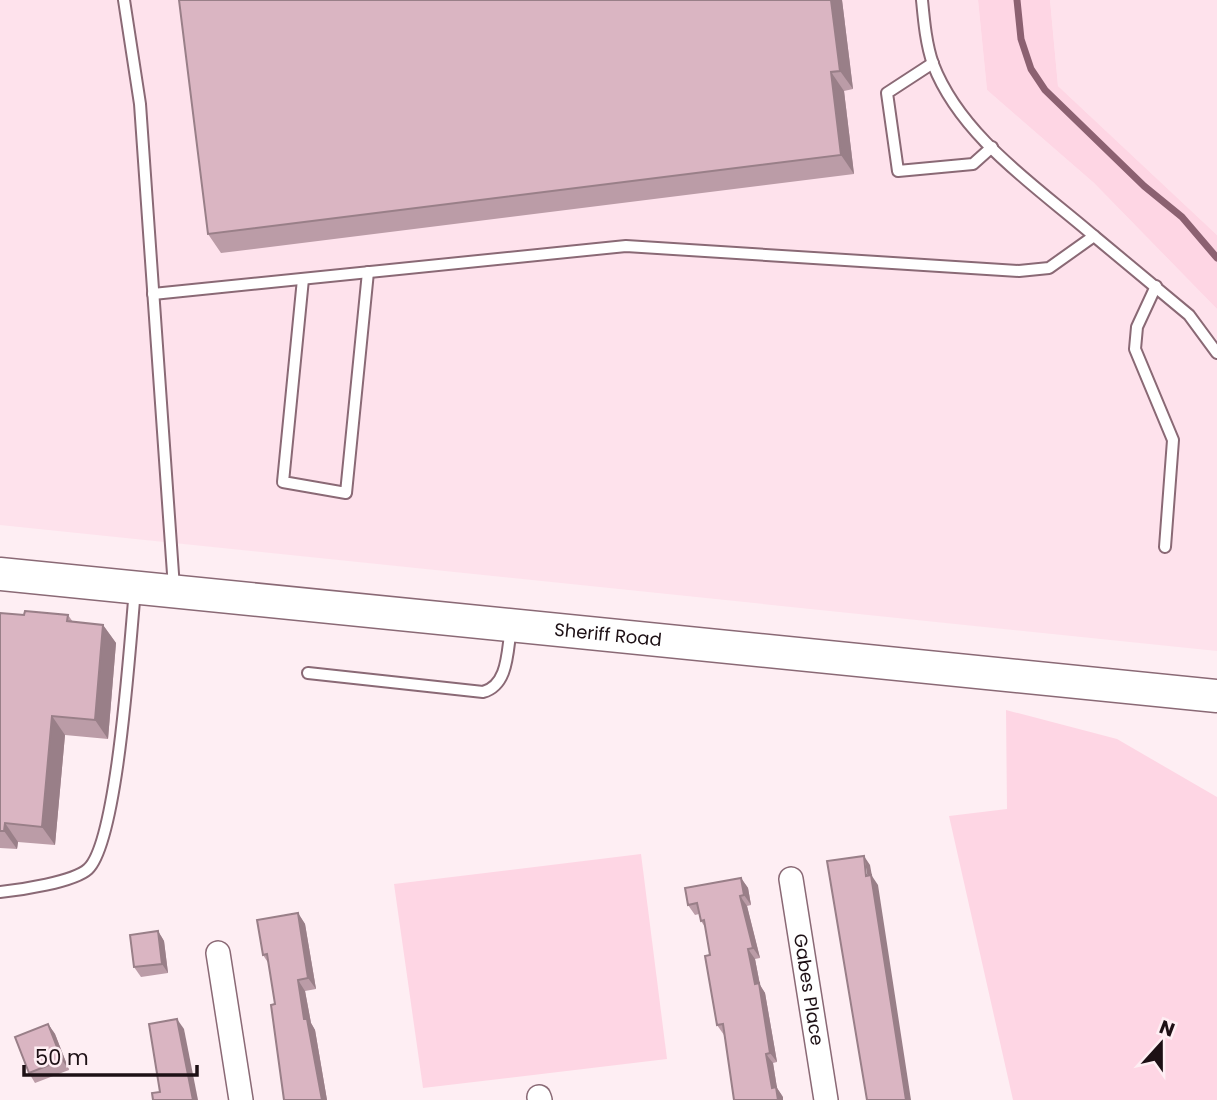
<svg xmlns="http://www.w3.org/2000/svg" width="1217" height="1100" viewBox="0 0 1217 1100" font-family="Poppins,sans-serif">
  <rect width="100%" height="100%" fill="#feeef3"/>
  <!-- built -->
  <g fill="#fee2ec">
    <path d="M0,0H978L987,90L1094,183L1217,309V651L0,525Z"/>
    <path d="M1050,0H1217V235L1058,86Z"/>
  </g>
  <!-- green -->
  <g fill="#fed6e4">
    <path d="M978,0H1050L1058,86L1217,235V309L1094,183L987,90Z"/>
    <path d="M1006,710L1117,739L1217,797V1100H1013L949,816L1007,809Z"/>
    <path d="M641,854L667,1059L423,1088L394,884Z"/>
  </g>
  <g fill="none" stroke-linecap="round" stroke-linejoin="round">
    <!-- stream -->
    <path stroke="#8c6171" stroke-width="7" d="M1017,0L1021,39L1031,69L1045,90L1144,186L1182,217L1217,258"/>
    <defs>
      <g id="service">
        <path d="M124,0L140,104L174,588"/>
        <path d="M922,0C924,21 926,44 933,64C961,137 1036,186 1094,236"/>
        <path d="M933,63L887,93L898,171L973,164L992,147"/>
        <path d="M303,279L283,482L346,493L368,272"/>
        <path d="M1156,286L1137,327L1135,349L1173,440L1165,547"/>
        <path d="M153,294L626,246L1019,271L1049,268L1094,236L1189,315L1217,353"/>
        <path d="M308,673L483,692C509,685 507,650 511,628"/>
        <path d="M0,892C20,890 74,882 88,869C118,841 130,640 135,590"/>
      </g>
      <g id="minor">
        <path id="s1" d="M791,879L826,1100"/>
        <path d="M218,953L241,1100"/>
        <path d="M539,1097L540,1100"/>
      </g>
      <g id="secondary">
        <path id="s2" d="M0,574L1217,696"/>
      </g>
    </defs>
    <!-- service casing -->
    <use href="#service" stroke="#8a6975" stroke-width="14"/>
    <!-- minor casing -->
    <use href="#minor" stroke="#8a6975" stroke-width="26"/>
    <!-- secondary casing -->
    <use href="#secondary" stroke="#8a6975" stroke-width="35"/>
    <!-- service -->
    <use href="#service" stroke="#fff" stroke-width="10"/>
    <!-- minor -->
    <use href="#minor" stroke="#fff" stroke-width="23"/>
    <!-- secondary -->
    <use href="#secondary" stroke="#fff" stroke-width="32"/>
  </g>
  <!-- wall -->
  <g fill="#bb9ca7">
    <path d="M179,0H842L853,89L844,91L854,174L221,253L208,234Z"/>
    <path d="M0,613L24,615H68L73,622L103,625L116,643L108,739L65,735L55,845L18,842L17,849L0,848Z"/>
    <path d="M741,878L748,888L751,905L747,906L760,958L755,959L760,985L765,993L777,1062L773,1063L777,1088L783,1097L724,1035L717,1025L710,955L705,927L701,921L699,914L695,915L688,905Z"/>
    <path d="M298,913L305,924L316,989L305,991L311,1023L315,1030L327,1100H284L275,1004L269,964L263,955Z"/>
    <path d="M158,931L164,941L168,973L141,977L134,967Z"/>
    <path d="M48,1024L55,1034L69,1070L35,1083L29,1073Z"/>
  </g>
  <!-- shaded-wall -->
  <g fill="#997f88">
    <path d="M831,0H842L853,89L840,71Z"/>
    <path d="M831,72L844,91L854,174L841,155Z"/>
    <path d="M103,625L116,643L108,739L95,720Z"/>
    <path d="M52,716L65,735L55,845L42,827Z"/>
    <path d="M5,823L18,842L17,849L4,831Z"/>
    <path d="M864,856L870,865L872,876L878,885L911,1100H906Z"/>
    <path d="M741,878L748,888L751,905L744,895Z"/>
    <path d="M740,896L747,906L760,958L753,948Z"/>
    <path d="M298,913L305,924L316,989L308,978Z"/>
    <path d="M158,931L164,941L168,973L162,964Z"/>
    <path d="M748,949L755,959L760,985L765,993L777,1062L770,1053L755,984Z"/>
    <path d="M298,980L305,991L311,1023L315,1030L327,1100H322L304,1019Z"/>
    <path d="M177,1019L184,1029L198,1100H193Z"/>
    <path d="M48,1024L55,1034L69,1070L62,1060Z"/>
    <path d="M766,1054L773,1063L777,1088L783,1097V1100H778L772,1088Z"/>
  </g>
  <!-- building -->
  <g fill="#dab5c2" stroke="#997f88" stroke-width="2">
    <path d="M179,0H831L840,71L831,72L841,155L208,234Z"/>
    <path d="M25,611L68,615L67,621L103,625L95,720L52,716L42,827L5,823L4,831H0V613L24,615Z"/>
    <path d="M864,856L866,876L871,875L906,1100H867L827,861Z"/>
    <path d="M741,878L744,895L740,896L753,948L748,949L755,984L759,983L770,1053L766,1054L772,1088L776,1087L778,1100H734L723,1024L717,1025L705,956L710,955L704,920L701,921L697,903L688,905L685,888Z"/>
    <path d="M298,913L308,978L298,980L304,1019H307L322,1100H284L271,1005L275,1004L267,954L263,955L257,920Z"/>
    <path d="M158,931L162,964L134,967L130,935Z"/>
    <path d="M177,1019L193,1100H153L152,1093L160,1092L149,1024Z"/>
    <path d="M48,1024L62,1060L29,1073L15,1037Z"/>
  </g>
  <g text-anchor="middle" stroke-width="5" stroke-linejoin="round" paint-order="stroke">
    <!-- street labels -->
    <g font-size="18" fill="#1d1015" stroke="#feeef3">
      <text dy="6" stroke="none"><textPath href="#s2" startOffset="611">Sheriff Road</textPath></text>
      <text dy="6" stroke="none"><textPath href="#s1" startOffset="112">Gabes Place</textPath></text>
    </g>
  </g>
  <!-- north arrow -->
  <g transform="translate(1161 1044) rotate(21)" stroke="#feeef3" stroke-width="5" paint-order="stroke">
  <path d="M0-5L12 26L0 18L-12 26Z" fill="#1d1015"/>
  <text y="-10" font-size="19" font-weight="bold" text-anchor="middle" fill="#1d1015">N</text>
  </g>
  <!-- scale -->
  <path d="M24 1065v10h173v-10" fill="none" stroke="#1d1015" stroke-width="3.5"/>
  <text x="35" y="1065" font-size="21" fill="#1d1015" stroke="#feeef3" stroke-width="5" paint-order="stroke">50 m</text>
</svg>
